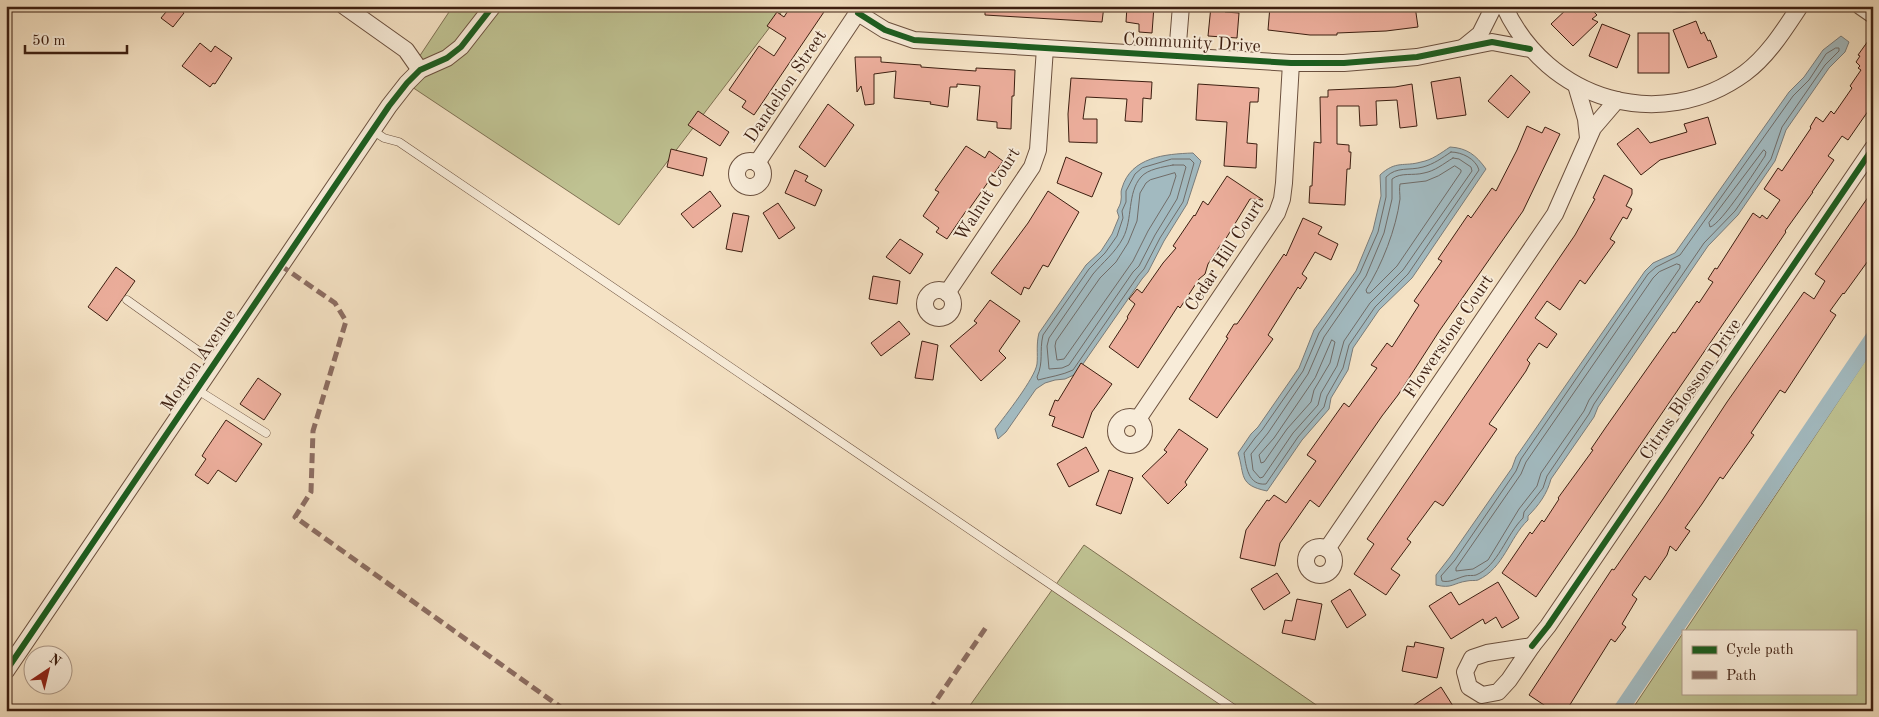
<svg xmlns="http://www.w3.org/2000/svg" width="1879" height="717" viewBox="0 0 1879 717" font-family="'Old Standard TT',serif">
  <rect width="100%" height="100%" fill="#f5e2c4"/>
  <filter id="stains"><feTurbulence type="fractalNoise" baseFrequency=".004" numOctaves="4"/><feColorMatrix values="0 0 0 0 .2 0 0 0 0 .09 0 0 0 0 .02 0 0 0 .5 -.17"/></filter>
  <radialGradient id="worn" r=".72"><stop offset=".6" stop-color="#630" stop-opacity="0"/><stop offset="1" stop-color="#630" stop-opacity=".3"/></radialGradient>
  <!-- green -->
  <g fill="#bfc292" stroke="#7e7052">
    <path d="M453,6H786L619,225L403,81Z"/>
    <path d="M1873,349V711H1631L1683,633V693H1855V631H1685Z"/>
    <path d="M1084,545L1325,711H966Z"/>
  </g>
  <!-- water -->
  <g fill="#a2bac0" stroke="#7a7c7a">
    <path d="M1649,6H1714C1696,14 1667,14 1649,6Z"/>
    <path d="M1841,36L1849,42L1845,52L1829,68L1786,130L1775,161L1738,215L1708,246L1598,407L1594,417L1551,479C1547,494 1539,505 1528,516V520C1509,538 1504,568 1478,580C1475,581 1471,580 1467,581C1453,583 1452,589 1436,585V575L1450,557L1512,468L1516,457L1645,271L1653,263L1675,253L1789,92L1804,77L1823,50Z"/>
    <path d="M1450,147C1467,148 1476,155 1486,169L1412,278L1379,310L1353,348L1348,370L1331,398L1329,409L1302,440L1267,491C1238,485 1245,475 1238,453L1251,434L1258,427L1299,368L1314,330L1356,271L1373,230L1381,196L1380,175C1396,160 1404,167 1421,162C1432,160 1441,153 1450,147Z"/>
    <path d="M1193,153L1201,161L1187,204L1164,241L1148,272L1142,279L1076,374L1065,379L1055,380L1045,383L1036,389L1006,432L998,439L995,429C1005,416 1035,378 1037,364C1038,354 1036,344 1039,333L1086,265L1101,251L1112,234L1119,217L1117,211C1118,208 1121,204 1121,200C1122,196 1120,192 1122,188C1131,157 1165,154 1193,153Z"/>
  </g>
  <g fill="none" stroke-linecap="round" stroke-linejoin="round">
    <!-- shore -->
    <g stroke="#706c68" stroke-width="1">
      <path d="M1836,48H1839V51L1825,65L1782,127L1771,159L1735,211L1704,243L1594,404L1589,414L1547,476L1543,488L1524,512L1523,518C1506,535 1498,566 1476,575C1473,576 1468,575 1465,576C1457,578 1450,583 1442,581L1441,576L1455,560L1516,471L1521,459L1648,274L1656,267L1680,255L1793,96L1809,80L1826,54Z"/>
      <path d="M1764,150L1766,152L1765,156C1757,168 1721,225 1710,227L1709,223Z"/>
      <path d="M1451,152C1462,152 1476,159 1479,170L1408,274L1375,307L1349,345L1343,368L1327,396L1324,407L1298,437L1266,484C1248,486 1246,466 1244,453L1255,438L1262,430L1303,371L1319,333L1360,273L1378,232L1386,197V177C1397,166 1409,171 1423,167C1434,164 1442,158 1451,152Z"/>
      <path d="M1453,158L1459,159L1471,167L1472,171L1403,270L1370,303L1344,341L1337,366L1321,393L1318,405L1293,433L1263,477L1260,478L1253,470L1251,454L1268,433L1308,374L1324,337L1366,276L1384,233L1392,199V179C1401,172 1413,176 1424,173C1435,171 1443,164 1453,158Z"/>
      <path d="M1172,159H1190L1194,163L1183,202L1160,238L1144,269L1138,276L1073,370C1063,375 1049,377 1038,380L1037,377C1044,361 1039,352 1043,335L1089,269L1105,253L1117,236L1123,218L1122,211L1126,202V191L1135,174L1142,168Z"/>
      <path d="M1173,165H1184L1186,167L1177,199L1155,235L1139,266L1133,272L1069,365L1062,368L1049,369L1047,346L1049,338C1064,317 1078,295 1093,274C1103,262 1115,253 1123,238C1133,219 1127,193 1141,177C1148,169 1163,167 1173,165Z"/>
      <path d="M1455,166L1461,170V172L1397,266L1370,293H1367L1366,290C1382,265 1396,229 1400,199C1400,194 1399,189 1400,184L1426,181L1438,176Z"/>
      <path d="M1175,173L1176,176L1170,195L1148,231L1133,261L1064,359L1057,360L1055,346L1056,341L1100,278L1116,262L1128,243L1137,221L1140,193L1146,183L1150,180Z"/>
      <path d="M1677,264L1680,265V268L1589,400L1584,411L1541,473L1537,486L1519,509L1488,560L1473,569L1456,571V568L1521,474L1526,462L1653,278L1659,272Z"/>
      <path d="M1332,340L1335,342L1330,363L1314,390L1311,402L1287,429L1264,462L1261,463L1259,455L1274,438L1315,378Z"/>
    </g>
    <!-- canal -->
    <path stroke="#a2bac0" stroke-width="15" d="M1620,711L1873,337"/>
  </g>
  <!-- building -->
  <g fill="#ecae9c" stroke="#3d1f11">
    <path d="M171,6H176L184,13L173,27L161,18Z"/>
    <path d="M791,6H828L754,115L742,107L746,101L729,90L759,46L774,56L786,38L767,26L777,12L784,17Z"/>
    <path d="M985,6H1104L1102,22L985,15Z"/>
    <path d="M1127,6H1154L1152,33L1139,32V24L1126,22Z"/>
    <path d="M1211,6H1225V12L1239,13L1237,38L1208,36Z"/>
    <path d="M1270,6H1415L1418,27L1386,31L1337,33V35H1310L1268,30Z"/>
    <path d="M1570,6H1588L1597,15L1592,19L1598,22L1573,46L1551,24Z"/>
    <path d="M1696,21L1701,34L1704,32L1708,41L1710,40L1717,57L1688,68L1673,30Z"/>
    <path d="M1602,24L1630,35L1617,68L1589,56Z"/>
    <rect x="1638" y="33" width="31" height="40"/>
    <path d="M1873,34V104L1848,140L1842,136L1828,156L1834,160L1812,192H1813L1785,231L1786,232L1769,257L1536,597L1502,573L1530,532L1532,534L1542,520L1544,522L1559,499L1558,498L1593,450L1591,449L1606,427L1673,332L1675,333L1697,301L1699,303L1713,282L1708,279L1715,268L1717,269L1753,213L1760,218L1762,215L1767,219L1780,200L1764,189L1778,168L1782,171L1811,128L1810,127L1816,117L1823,122L1831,111L1834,114L1852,88L1850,86L1861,70L1858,68L1860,66L1856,62L1860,56L1858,55Z"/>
    <path d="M200,43L211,52L215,46L232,58L215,84L213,83L210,87L182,66Z"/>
    <path d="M855,57H881V62L921,65V67L976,71V68L1015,70L1014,96H1012L1011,129L997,128V122L977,120L980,86L957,84V87H950L948,107L930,104L931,102L894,98L896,71L874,74V104L865,105L861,86L857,92Z"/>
    <path d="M1511,75L1530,92L1508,118L1488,101Z"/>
    <path d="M1460,77L1466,115L1437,119L1431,82Z"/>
    <path d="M1071,78L1152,82L1151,99L1143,98L1142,122L1125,121L1127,99L1086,97L1083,119H1097V143L1069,142L1068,114Z"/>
    <path d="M1198,84L1259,88L1258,102H1250L1247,143L1257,144L1256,168L1224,166L1227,122L1196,120Z"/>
    <path d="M1412,84L1417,126L1400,128L1397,100L1376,101L1377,125L1360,126L1359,106H1337V144L1349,145V152H1351L1350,169H1347L1345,205L1309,203L1310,186H1312L1314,142L1321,143L1320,97H1328V90L1395,87Z"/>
    <path d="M828,104L854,125L825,167L799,147Z"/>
    <path d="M698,111L729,132L720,146L688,125Z"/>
    <path d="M1708,117L1716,144L1660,160L1641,175L1617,144L1638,128L1650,143L1687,132L1684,124Z"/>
    <path d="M1527,126L1542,133L1545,127L1560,134L1523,211L1440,330L1398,395L1382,416L1319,507L1310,500L1280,543L1275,566L1240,558L1246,530L1267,500L1269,501L1274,495L1286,503L1316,461L1307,455L1344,403L1349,407L1377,368L1371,365L1387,343L1392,347L1419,305L1414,301L1442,261L1438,259L1468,215L1471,218L1492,188L1496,191L1517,150Z"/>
    <path d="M966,146L985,158L989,151L1003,161L967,212L966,211L947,239L936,232L939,228L923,216L939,192L935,190Z"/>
    <path d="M671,149L707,158L703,176L667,167Z"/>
    <path d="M1066,157L1102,173L1092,197L1057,183Z"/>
    <path d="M795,170L808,176L805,181L822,190L815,206L785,193Z"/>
    <path d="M1604,175L1632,189V194L1626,206L1632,209L1627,219L1623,217L1610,239L1615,242L1585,284L1580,280L1560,310L1547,301L1535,318L1557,334L1547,348L1539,343L1527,360L1530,363L1526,371L1489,424L1497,429L1458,485L1443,506L1435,501L1407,539L1411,542L1391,569L1400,575L1386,595L1354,574L1374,544L1367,539L1575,235L1595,199L1593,198Z"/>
    <path d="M1227,176L1263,200L1250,199L1222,245L1221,244L1208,264L1205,274L1199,279L1180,308L1178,306L1138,368L1109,347L1128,318L1127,317L1135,304L1129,299L1137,289L1142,293L1163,263L1176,248L1173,246L1194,215L1195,216L1203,201L1208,205Z"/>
    <path d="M1873,190V254L1844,294L1843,293L1830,311L1836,315L1785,393L1780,390L1751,433L1754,435L1723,479L1720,477L1702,504L1685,528L1690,531L1676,551L1670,546L1667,555L1650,580L1645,576L1632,595L1637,599L1622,624L1626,627L1615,642L1611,639L1566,711H1553L1529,695L1612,569L1614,570L1663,499L1727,402L1804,292L1814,299L1825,281L1815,274Z"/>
    <path d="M710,191L721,206L693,228L681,214Z"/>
    <path d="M1048,191L1079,212L1048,267L1043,265L1029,289L1024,287L1021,295L991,273L1028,223Z"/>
    <path d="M778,203L795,228L779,239L763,213Z"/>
    <path d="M733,213L749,216L742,252L726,249Z"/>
    <path d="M1303,218L1322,227L1318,234L1338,244L1331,260L1315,252L1302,274L1307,278L1300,289L1298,287L1268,335L1273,339L1217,418L1189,399L1228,338L1226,337L1234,324H1237L1242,317L1284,254L1286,256Z"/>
    <path d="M900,239L923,254L910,274L886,257Z"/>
    <path d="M116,267L135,281L107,321L88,307Z"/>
    <path d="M873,276L900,281L897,304L869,299Z"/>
    <path d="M990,300L1020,321L999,351L1006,358L981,381L950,346L977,323L974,321Z"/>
    <path d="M899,321L910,334L881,356L871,343Z"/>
    <path d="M922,341L938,345L933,380L915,378Z"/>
    <path d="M1081,363L1112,384L1092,412L1083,438L1052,426L1055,417L1049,415L1055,400L1058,401Z"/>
    <path d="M258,378L281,394L264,420L240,404Z"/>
    <path d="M226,420L262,444L236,482L218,470L208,484L195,475L206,459L202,456L205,451Z"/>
    <path d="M1179,429L1208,449L1185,482L1187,485L1168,504L1142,476L1167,452L1164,450Z"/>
    <path d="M1086,447L1099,471L1069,487L1057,464Z"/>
    <path d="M1109,470L1133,478L1121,514L1096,505Z"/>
    <path d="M1277,573L1290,593L1264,610L1251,589Z"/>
    <path d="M1498,582L1519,618L1502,628L1496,617L1485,624L1483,619L1451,639L1429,606L1451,592L1459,605Z"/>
    <path d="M1350,589L1366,615L1347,628L1331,601Z"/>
    <path d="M1297,599L1322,604L1315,640L1282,633L1285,620L1292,621Z"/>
    <path d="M1415,642L1444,648L1437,678L1402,671L1407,646L1414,647Z"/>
    <path d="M1441,687L1453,706L1445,711H1405Z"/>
  </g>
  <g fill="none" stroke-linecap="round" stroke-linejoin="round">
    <defs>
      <g id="lane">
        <path d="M372,130L384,138L399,142L1237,711"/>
        <path d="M127,300L214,362"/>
        <path d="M196,389L266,433"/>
      </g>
      <g id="street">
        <path d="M344,6L406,50L420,70"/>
        <path d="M1504,6C1547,100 1660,135 1745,73C1768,56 1784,30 1800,6"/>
        <path d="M1860,6L1873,15"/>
        <path d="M858,13L885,30L914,40L1291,63H1344L1417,57L1492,42L1530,49"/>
        <path d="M1464,47L1480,34L1494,6"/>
        <path d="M1177,55L1181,6"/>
        <path d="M1576,85L1586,119L1588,138"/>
        <circle cx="750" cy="174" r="13"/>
        <path d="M757,163L862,6"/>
        <circle cx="939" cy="304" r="14"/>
        <path d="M947,293L1032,167L1038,150L1045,48"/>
        <circle cx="1130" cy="431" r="14"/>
        <path d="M1138,419L1277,213L1282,199L1284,183L1291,63"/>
        <circle cx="1320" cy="561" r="14"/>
        <path d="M1327,549L1555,214L1593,128L1617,100"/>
        <path d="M1532,646L1548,626L1873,148"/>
        <path d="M1532,646L1509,680L1498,692L1482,695L1469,687L1465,672L1472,658L1487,653Z"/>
        <path d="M6,671L389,106L407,83L420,70L447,58L461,47L493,6"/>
      </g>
    </defs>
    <!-- lane casing -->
    <use href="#lane" stroke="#6b503e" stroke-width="9"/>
    <!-- street casing -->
    <use href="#street" stroke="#6b503e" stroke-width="18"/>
    <!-- lane -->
    <use href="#lane" stroke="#f8ecd9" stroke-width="8"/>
    <!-- street -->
    <use href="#street" stroke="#f8ecd9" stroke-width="16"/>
    <!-- quiet -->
    <g stroke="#8d6e63" stroke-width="5" stroke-dasharray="10 5" stroke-linecap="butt">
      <path d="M280,265L335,303L346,321L313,431L311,492L295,517L566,711"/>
      <path d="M929,711L987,626"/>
    </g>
    <defs>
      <g id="cycleway">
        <path d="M858,13L885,30L914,40L1291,63H1344L1417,57L1492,42L1530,49"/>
        <path d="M1532,646L1548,626L1873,148"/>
        <path d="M6,671L389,106L407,83L420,70L447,58L461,47L493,6"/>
      </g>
    </defs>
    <!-- cycleway casing -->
    <use href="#cycleway" stroke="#f8ecd9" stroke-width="9"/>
    <!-- cycleway -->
    <use href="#cycleway" stroke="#1b5e20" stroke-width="6"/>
  </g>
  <g text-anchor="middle" stroke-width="4" stroke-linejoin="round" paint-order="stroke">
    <!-- street labels -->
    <g font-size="18" fill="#3d1f11" stroke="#f8ecd9">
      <text transform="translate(1192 42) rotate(3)" y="6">Community Drive</text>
      <text transform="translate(785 86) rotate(-56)" y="6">Dandelion Street</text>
      <text transform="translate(987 194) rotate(-58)" y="6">Walnut Court</text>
      <text transform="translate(1224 255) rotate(-57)" y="6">Cedar Hill Court</text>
      <text transform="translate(1448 336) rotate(-56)" y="6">Flowerstone Court</text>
      <text transform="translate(198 360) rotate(-56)" y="6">Morton Avenue</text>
      <text transform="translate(1690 389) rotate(-56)" y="6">Citrus Blossom Drive</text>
    </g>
  </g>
  <!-- margin -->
  <rect width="1879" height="717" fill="none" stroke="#f5e2c4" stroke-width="25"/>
  <rect x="8" y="8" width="1864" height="702" fill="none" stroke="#3d1f11" stroke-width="2.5"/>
  <rect x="12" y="12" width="1854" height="692" fill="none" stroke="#3d1f11"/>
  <!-- legend -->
  <rect x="1682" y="630" width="175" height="65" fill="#f8ecd9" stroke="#ad9a89"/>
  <rect x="1692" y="646" width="25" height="8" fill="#1b5e20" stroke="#ad9a89"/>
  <text x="1726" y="654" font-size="15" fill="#3d1f11">Cycle path</text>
  <rect x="1692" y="671" width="25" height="8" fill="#8d6e63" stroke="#ad9a89"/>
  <text x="1726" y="680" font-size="15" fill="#3d1f11">Path</text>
  <!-- north arrow -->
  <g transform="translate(48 670) rotate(35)"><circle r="24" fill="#f8ecd9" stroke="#ad9a89"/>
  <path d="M0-4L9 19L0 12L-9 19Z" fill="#8f2418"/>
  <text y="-8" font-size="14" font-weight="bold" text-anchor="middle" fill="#3d1f11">N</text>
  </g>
  <!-- scale -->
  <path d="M25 45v8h102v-8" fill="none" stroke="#3d1f11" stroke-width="2.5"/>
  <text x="32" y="45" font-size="15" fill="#3d1f11" stroke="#f8ecd9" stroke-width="4" paint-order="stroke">50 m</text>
  <rect width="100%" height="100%" filter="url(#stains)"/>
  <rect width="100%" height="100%" fill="url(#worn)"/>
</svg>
